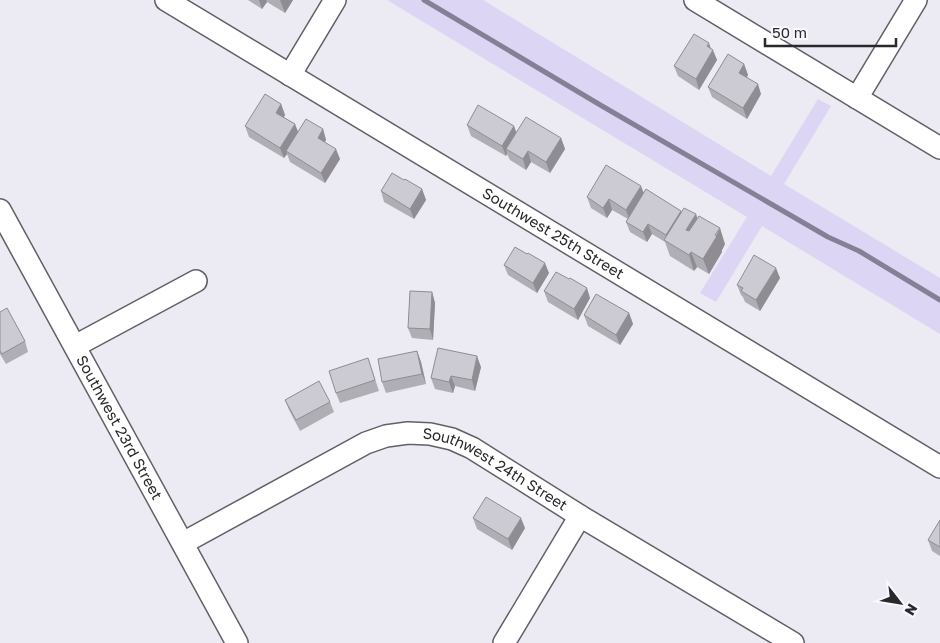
<svg xmlns="http://www.w3.org/2000/svg" width="940" height="643" viewBox="0 0 940 643" font-family="'Golos Text',sans-serif">
  <rect width="100%" height="100%" fill="#eceaf3"/>
  <!-- green -->
  <path fill="#dcd5f4" d="M387,0H483L771,176L818,99L831,106L784,184L940,278V334L762,226L716,302L700,293L747,217Z"/>
  <g fill="none" stroke-linecap="round" stroke-linejoin="round">
    <!-- stream -->
    <path stroke="#858096" stroke-width="5" d="M424,0L602,106L828,237L859,251L940,300"/>
    <defs>
      <g id="minor">
        <path id="s1" d="M166,0L940,467"/>
        <path d="M695,0L940,148"/>
        <path d="M290,75L335,0"/>
        <path d="M857,98L916,0"/>
        <path id="s2" d="M0,210L237,643"/>
        <path d="M75,346L196,281"/>
        <path id="s3" d="M183,543L366,443L386,436L408,433L430,434L452,439L472,448L580,516L793,643"/>
        <path d="M504,643L580,516"/>
      </g>
    </defs>
    <!-- minor casing -->
    <use href="#minor" stroke="#626067" stroke-width="24"/>
    <!-- minor -->
    <use href="#minor" stroke="#fff" stroke-width="21"/>
  </g>
  <!-- wall -->
  <g fill="#afaeb5">
    <path d="M248,0H293L285,13L267,2L262,9Z"/>
    <path d="M711,48L717,60L699,90L678,76L674,66Z"/>
    <path d="M744,64L748,75L747,77L761,94L747,119L712,97L708,87Z"/>
    <path d="M281,104L285,115L284,117L298,132L323,129L326,140L325,142L340,159L325,183L290,162L287,154L284,158L249,137L245,126Z"/>
    <path d="M467,125L514,126L516,133L561,138L565,149L550,173L531,162L526,170L510,160L507,154L506,156L471,136Z"/>
    <path d="M404,180L422,189L426,200L414,219L384,202L381,191Z"/>
    <path d="M644,193L681,211V212L696,214L697,219L725,244L722,250V252L709,274L697,267L694,271L670,256L665,242L652,234L647,242L630,232L626,222L628,219L612,210L607,218L591,208L587,197Z"/>
    <path d="M504,265L549,273L537,293L508,275Z"/>
    <path d="M780,278L760,311L745,302L743,297L741,295L737,285Z"/>
    <path d="M544,291L590,298L578,320L548,302Z"/>
    <path d="M432,292L435,303L433,340L412,338L408,328Z"/>
    <path d="M0,312L25,341L28,352L6,364L0,354Z"/>
    <path d="M629,313L633,324L620,345L588,326L584,315Z"/>
    <path d="M417,351L421,362L426,384L386,393L382,382Z"/>
    <path d="M368,358L379,391L340,403L336,393Z"/>
    <path d="M481,367L475,391L455,386L453,393L435,389L431,378Z"/>
    <path d="M285,400L330,402L334,412L300,431L289,410Z"/>
    <path d="M473,518L525,528L512,550L477,529Z"/>
    <path d="M940,520V556L932,551L928,540Z"/>
  </g>
  <!-- shaded-wall -->
  <g fill="#8f8d93">
    <path d="M259,0H266L267,2L262,9Z"/>
    <path d="M280,0H293L285,13Z"/>
    <path d="M709,43L712,52L713,50L717,60L699,90L696,79Z"/>
    <path d="M744,64L748,75L743,83L739,73Z"/>
    <path d="M758,84L761,94L747,119L743,108Z"/>
    <path d="M281,104L285,115L280,123L276,113Z"/>
    <path d="M295,124L299,134L286,151L287,154L284,158L280,148Z"/>
    <path d="M514,126L518,137L506,149L507,154L506,156L502,146Z"/>
    <path d="M323,129L326,140L321,148L318,138Z"/>
    <path d="M561,138L565,149L550,173L546,162Z"/>
    <path d="M336,149L340,159L325,183L321,173Z"/>
    <path d="M528,151L531,162L526,170L523,159Z"/>
    <path d="M641,186L645,196L630,221L626,210Z"/>
    <path d="M422,189L426,200L414,219L410,209Z"/>
    <path d="M609,199L612,210L607,218L603,208Z"/>
    <path d="M681,211L685,221L669,243L666,235Z"/>
    <path d="M696,214L701,230L692,245L686,230Z"/>
    <path d="M648,224L652,234L647,242L643,232Z"/>
    <path d="M720,228L725,244L722,250V252L709,274L703,259Z"/>
    <path d="M691,252L697,267L694,271L689,255Z"/>
    <path d="M545,263L549,273L537,293L533,283Z"/>
    <path d="M776,268L780,278L760,311L756,300Z"/>
    <path d="M587,288L590,298L578,320L574,309Z"/>
    <path d="M432,292L435,303L433,340L430,329Z"/>
    <path d="M629,313L633,324L620,345L616,335Z"/>
    <path d="M417,351L421,362L426,384L422,374Z"/>
    <path d="M477,356L481,367L475,391L472,380Z"/>
    <path d="M451,376L455,386L453,393L449,382Z"/>
    <path d="M521,518L525,528L512,550L508,539Z"/>
  </g>
  <!-- building -->
  <g fill="#cccad2" stroke="#8f8d93">
    <path d="M694,34L709,43L707,46L713,50L696,79L674,66Z"/>
    <path d="M728,54L744,64L739,73L758,84L743,108L708,87Z"/>
    <path d="M265,94L281,104L276,113L295,124L280,148L245,126Z"/>
    <path d="M478,105L514,126L502,146L467,125Z"/>
    <path d="M526,117L561,138L546,162L528,151L523,159L506,149Z"/>
    <path d="M306,119L323,129L318,138L336,149L321,173L286,151Z"/>
    <path d="M606,165L641,186L626,210L609,199L603,208L587,197Z"/>
    <path d="M392,173L404,180L405,179L422,189L410,209L381,191Z"/>
    <path d="M646,189L681,211L666,235L648,224L643,232L626,222Z"/>
    <path d="M684,208L696,214L686,230L689,231L699,216L720,228L715,235L717,236L703,259L691,252L689,255L664,240Z"/>
    <path d="M515,247L527,254L528,253L545,263L533,283L504,265Z"/>
    <path d="M754,255L776,268L756,300L741,291L743,288L737,285Z"/>
    <path d="M556,272L569,279L570,278L587,288L574,309L544,291Z"/>
    <path d="M410,291L432,292L430,329L408,328Z"/>
    <path d="M596,294L629,313L616,335L584,315Z"/>
    <path d="M7,308L25,341L2,354L0,351V312Z"/>
    <path d="M438,348L477,356L472,380L451,376L449,382L431,378Z"/>
    <path d="M417,351L422,374L382,382L378,359Z"/>
    <path d="M368,358L375,380L336,393L329,371Z"/>
    <path d="M319,381L330,402L296,420L285,400Z"/>
    <path d="M486,497L521,518L508,539L473,518Z"/>
    <path d="M940,520V547L928,540Z"/>
  </g>
  <g text-anchor="middle" stroke-width="5" stroke-linejoin="round" paint-order="stroke">
    <!-- street labels -->
    <g font-size="15" fill="#29292c" stroke="#f9f8ff">
      <text dy="5" stroke="none"><textPath href="#s1" startOffset="452">Southwest 25th Street</textPath></text>
      <text dy="5" stroke="none"><textPath href="#s2" startOffset="248">Southwest 23rd Street</textPath></text>
      <text dy="5" stroke="none"><textPath href="#s3" startOffset="348">Southwest 24th Street</textPath></text>
    </g>
  </g>
  <!-- north arrow -->
  <g transform="translate(900 603) rotate(121)" stroke="#f9f8ff" stroke-width="4" paint-order="stroke">
  <path d="M0-4L9 19L0 12L-9 19Z" fill="#29292c"/>
  <text y="-8" font-size="14" font-weight="bold" text-anchor="middle" fill="#29292c">N</text>
  </g>
  <!-- scale -->
  <path d="M765 38v8h131v-8" fill="none" stroke="#29292c" stroke-width="2.5"/>
  <text x="772" y="38" font-size="15" fill="#29292c" stroke="#f9f8ff" stroke-width="4" paint-order="stroke">50 m</text>
</svg>
